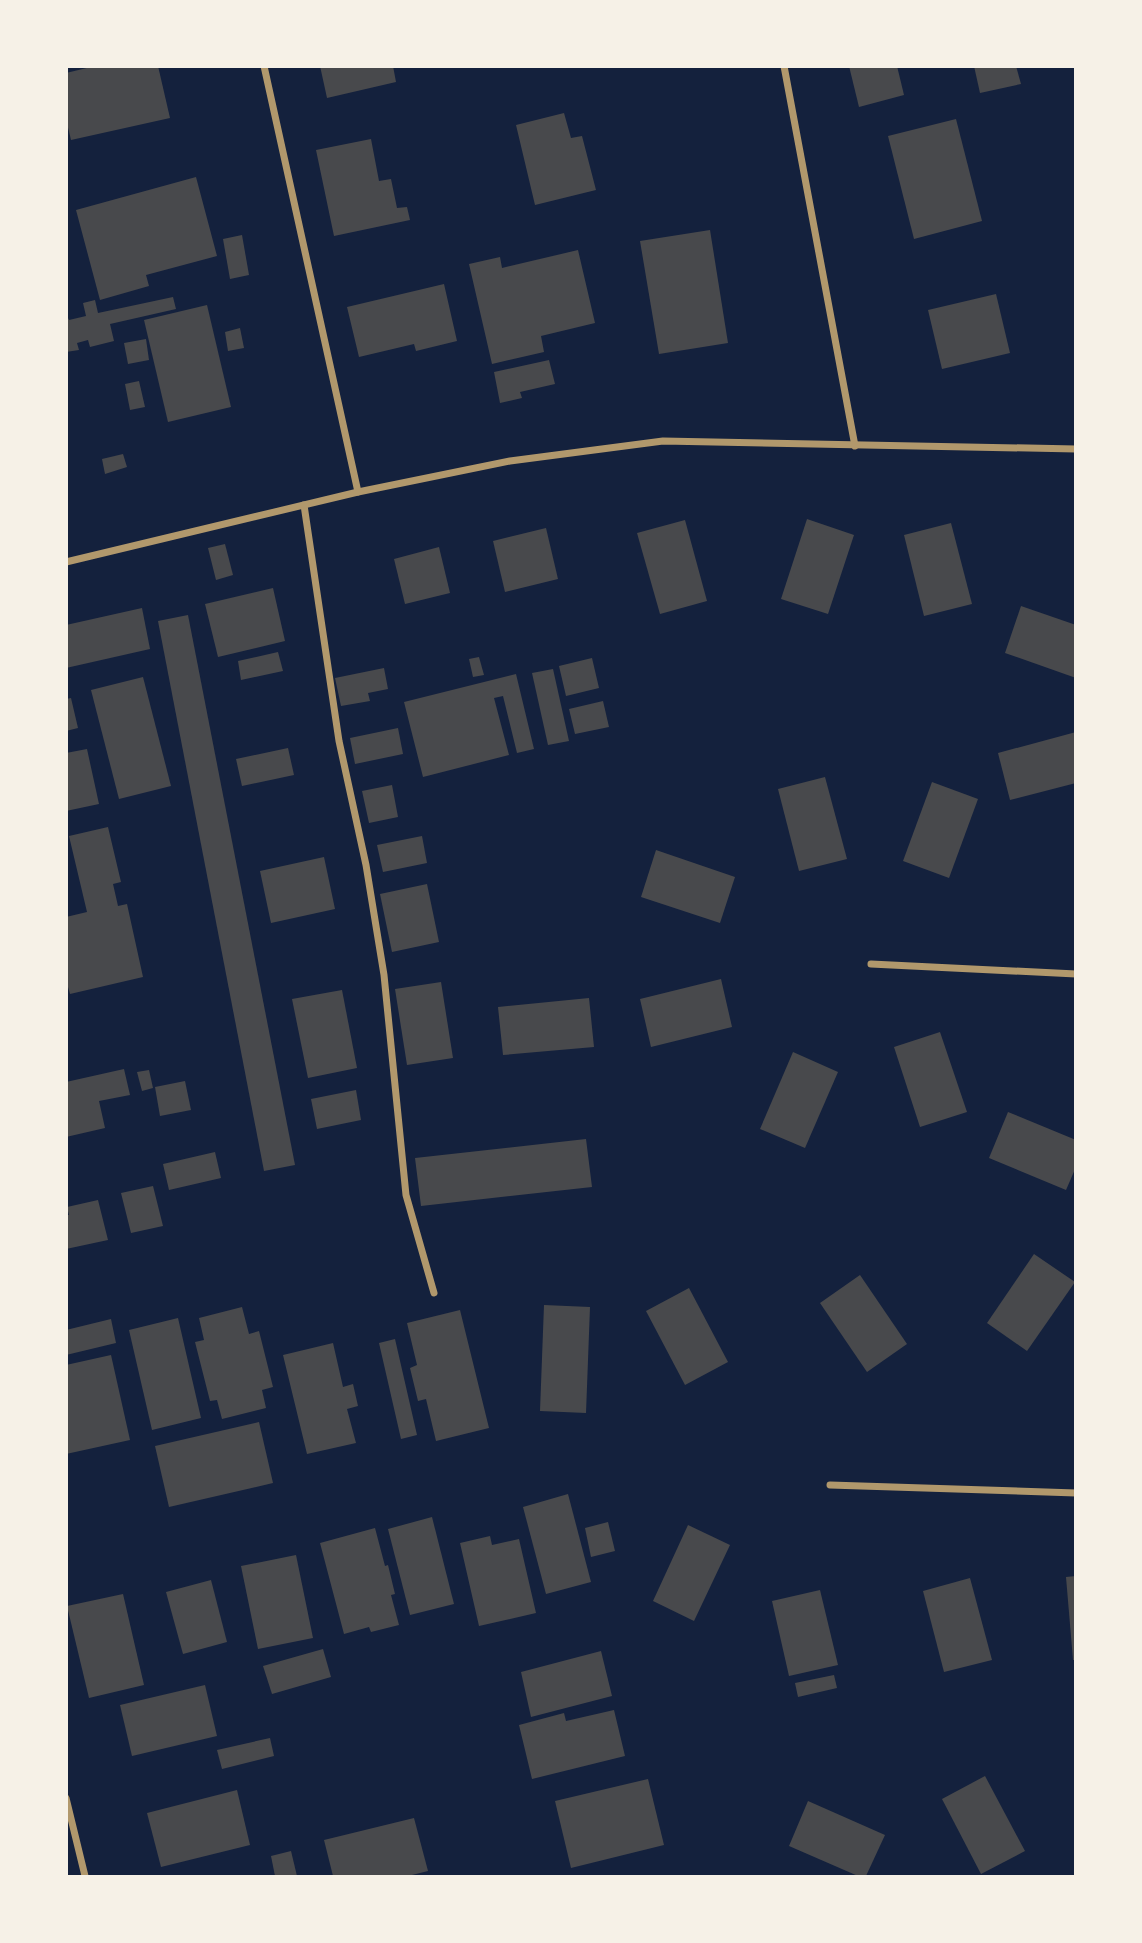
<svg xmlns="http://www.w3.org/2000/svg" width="1142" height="1943" viewBox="0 0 1142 1943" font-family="'Open Sans',sans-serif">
  <rect width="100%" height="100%" fill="#14213d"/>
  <!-- building -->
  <g fill="#48494c">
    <path d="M95,66H158L170,118L71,140L66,119V73Z"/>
    <path d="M320,66H393L396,82L327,98Z"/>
    <path d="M849,66H897L904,95L859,107Z"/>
    <path d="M974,66H1016L1021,84L980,93Z"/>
    <path d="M564,113L571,138L582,136L596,190L535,205L516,125Z"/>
    <path d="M956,119L982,221L914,239L888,136Z"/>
    <path d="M371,139L379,181L391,179L397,208L407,207L410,220L334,236L316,150Z"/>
    <path d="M196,177L217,256L146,275L149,286L100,300L76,210Z"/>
    <path d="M710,230L728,343L659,354L640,241Z"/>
    <path d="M242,235L249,275L230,279L223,239Z"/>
    <path d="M578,250L595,323L541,336L544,352L492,364L469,264L500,257L502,268Z"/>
    <path d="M444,284L457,341L416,351L414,344L359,357L347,307Z"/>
    <path d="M996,294L1010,353L942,369L928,310Z"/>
    <path d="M173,297L176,309L110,324L114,341L90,347L88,340L77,343L79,350L66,352V314L69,320L86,316L83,303L95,300L98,313Z"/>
    <path d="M207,305L231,407L168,422L144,320Z"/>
    <path d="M240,328L244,348L228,351L225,332Z"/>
    <path d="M146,339L149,360L128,364L124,343Z"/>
    <path d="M549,360L555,384L520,392L522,398L500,403L494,372Z"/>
    <path d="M139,381L145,407L130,410L125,384Z"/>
    <path d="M123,454L127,467L105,474L102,459Z"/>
    <path d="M807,519L854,535L828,614L781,599Z"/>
    <path d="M685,520L707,601L660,614L637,533Z"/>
    <path d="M951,523L972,604L924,616L904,535Z"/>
    <path d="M546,528L558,579L505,592L493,541Z"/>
    <path d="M225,544L233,575L216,580L208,548Z"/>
    <path d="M439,547L450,593L405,604L394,559Z"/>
    <path d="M273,588L285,641L218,657L205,604Z"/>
    <path d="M1021,606L1076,625V678L1005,653Z"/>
    <path d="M142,608L150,649L66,668V625Z"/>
    <path d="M188,615L295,1165L264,1171L158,621Z"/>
    <path d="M278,652L283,671L241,680L238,661Z"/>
    <path d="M479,657L484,675L473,677L469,659Z"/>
    <path d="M592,658L599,688L566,696L559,666Z"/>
    <path d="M384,668L388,689L368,693L370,701L341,706L335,678Z"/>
    <path d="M553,669L569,741L548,745L532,673Z"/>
    <path d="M516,674L534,749L517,753L503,696L494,698L509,755L423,777L404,702Z"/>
    <path d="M143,677L171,786L119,799L91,690Z"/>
    <path d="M71,698L78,728L66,731V699Z"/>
    <path d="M603,701L609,727L575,734L569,709Z"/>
    <path d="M398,728L403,754L355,764L350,738Z"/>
    <path d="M1076,732V783L1010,800L998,753Z"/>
    <path d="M288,748L294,775L242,786L236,759Z"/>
    <path d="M87,749L99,804L66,811V753Z"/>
    <path d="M825,777L847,859L799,871L778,789Z"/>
    <path d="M932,782L978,799L949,878L903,861Z"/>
    <path d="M392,785L398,817L369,823L362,791Z"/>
    <path d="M108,827L121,882L113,884L118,906L127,904L143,977L70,994L66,980V917L87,912L69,836Z"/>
    <path d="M422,836L427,863L383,872L377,845Z"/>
    <path d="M656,850L735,877L720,923L641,897Z"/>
    <path d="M324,857L335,909L271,923L260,871Z"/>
    <path d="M427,884L439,942L392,952L380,894Z"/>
    <path d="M721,979L732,1027L651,1047L640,999Z"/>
    <path d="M441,982L453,1058L407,1065L395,989Z"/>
    <path d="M342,990L357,1068L308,1078L292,999Z"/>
    <path d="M589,998L594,1047L503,1055L498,1007Z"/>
    <path d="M940,1032L967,1112L920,1127L894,1047Z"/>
    <path d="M793,1052L838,1072L805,1148L760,1129Z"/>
    <path d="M124,1069L130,1095L99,1101L105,1128L66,1137V1082Z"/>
    <path d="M149,1070L153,1088L142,1091L137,1072Z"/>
    <path d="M185,1081L191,1110L160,1116L155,1087Z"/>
    <path d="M356,1090L361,1120L317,1129L311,1099Z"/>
    <path d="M1008,1112L1076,1140V1167L1066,1190L989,1158Z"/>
    <path d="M586,1139L592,1187L421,1206L415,1158Z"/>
    <path d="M215,1152L221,1178L169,1190L163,1164Z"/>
    <path d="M153,1186L163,1226L131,1233L121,1193Z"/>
    <path d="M98,1200L108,1240L66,1249V1215H69L67,1207Z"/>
    <path d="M1034,1254L1075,1282L1027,1351L987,1323Z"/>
    <path d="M860,1275L907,1344L867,1372L820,1303Z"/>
    <path d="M689,1288L728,1362L685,1385L646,1311Z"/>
    <path d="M544,1305L590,1307L586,1413L540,1411Z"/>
    <path d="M242,1307L249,1334L259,1331L273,1387L262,1390L266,1408L222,1419L217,1400L210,1401L195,1342L204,1340L199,1318Z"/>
    <path d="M460,1310L489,1428L436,1441L426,1399L418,1401L410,1368L417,1365L407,1323Z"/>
    <path d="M178,1318L201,1418L152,1430L129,1330Z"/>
    <path d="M111,1319L116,1343L66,1355V1330Z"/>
    <path d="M395,1339L417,1435L401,1439L379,1343Z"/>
    <path d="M333,1343L343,1387L353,1384L358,1406L347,1409L356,1443L307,1454L283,1355Z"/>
    <path d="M111,1355L130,1440L66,1454V1365Z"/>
    <path d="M259,1422L273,1483L169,1507L155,1446Z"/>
    <path d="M568,1494L591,1582L546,1594L523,1507Z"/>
    <path d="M432,1517L454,1604L410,1615L388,1529Z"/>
    <path d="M608,1522L615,1551L591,1557L585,1528Z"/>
    <path d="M688,1525L730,1545L694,1621L653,1601Z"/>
    <path d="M375,1528L385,1566L388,1565L395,1594L391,1595L399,1625L371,1632L369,1627L344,1634L320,1543Z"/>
    <path d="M490,1536L492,1545L519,1539L536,1613L479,1626L460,1543Z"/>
    <path d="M296,1555L313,1638L258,1649L241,1566Z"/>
    <path d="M1076,1576V1660H1073L1066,1577Z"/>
    <path d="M970,1578L992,1660L944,1672L923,1591Z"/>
    <path d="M211,1580L227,1642L183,1654L166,1592Z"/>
    <path d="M820,1590L838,1665L789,1676L772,1601Z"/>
    <path d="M123,1594L144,1685L89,1698L67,1606Z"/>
    <path d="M323,1649L331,1677L272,1694L263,1666Z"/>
    <path d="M601,1651L612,1696L531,1717L521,1672Z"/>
    <path d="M834,1675L837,1688L798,1697L795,1683Z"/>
    <path d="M205,1685L217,1736L132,1756L120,1705Z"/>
    <path d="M614,1710L625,1756L532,1779L519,1725L564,1713L566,1721Z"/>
    <path d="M270,1738L274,1756L222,1769L217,1750Z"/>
    <path d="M985,1776L1025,1851L981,1874L942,1799Z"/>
    <path d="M648,1779L664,1845L571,1868L555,1801Z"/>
    <path d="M237,1790L250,1845L161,1867L147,1813Z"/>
    <path d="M808,1801L885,1835L866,1876H858L789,1846Z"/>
    <path d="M414,1818L428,1871L408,1876H333L324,1840Z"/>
    <path d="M291,1851L297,1876H275L271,1856Z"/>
  </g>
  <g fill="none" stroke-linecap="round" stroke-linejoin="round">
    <!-- minor -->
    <g stroke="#b1986c" stroke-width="7">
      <path d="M264,66L358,492"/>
      <path d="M784,66L855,446"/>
      <path d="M304,505L339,741L366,865L384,975L406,1195L434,1293"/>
      <path d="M66,562L358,492L510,461L663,441L1076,449"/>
      <path d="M871,964L1076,974"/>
      <path d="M830,1485L1076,1493"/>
      <path d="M66,1798L85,1876"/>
    </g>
  </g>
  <!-- border -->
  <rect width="1142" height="1943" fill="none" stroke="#f6f1e7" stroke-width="136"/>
</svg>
